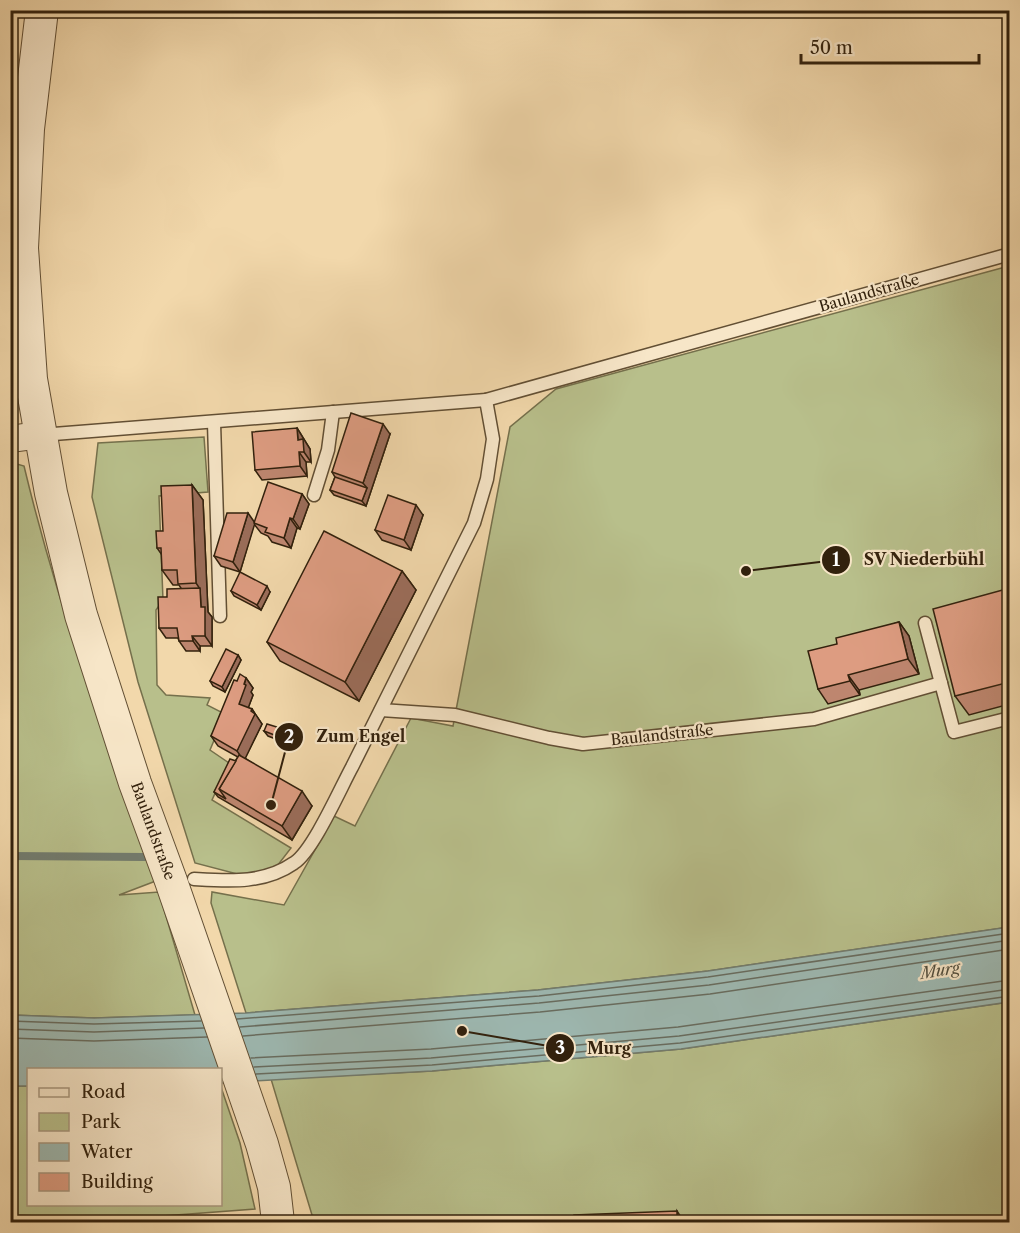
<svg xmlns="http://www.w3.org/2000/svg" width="1020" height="1233" viewBox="0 0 1020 1233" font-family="'Libre Caslon Text',serif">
  <rect width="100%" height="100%" fill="#f2d8ab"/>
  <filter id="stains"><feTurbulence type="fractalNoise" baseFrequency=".00333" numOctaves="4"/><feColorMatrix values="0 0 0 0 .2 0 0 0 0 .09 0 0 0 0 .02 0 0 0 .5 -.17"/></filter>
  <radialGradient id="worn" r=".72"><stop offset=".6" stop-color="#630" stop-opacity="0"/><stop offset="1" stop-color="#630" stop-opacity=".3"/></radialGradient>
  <!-- green -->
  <g fill="#b8bf8b" stroke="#75704c" stroke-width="1.5">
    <path d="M1009,266V927L708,971L538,990L246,1013L211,903L212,892L284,905L334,816L355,826L411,718L453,726L510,427L556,389Z"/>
    <path d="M204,437L208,492L159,496L163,600L156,610L157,685L166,695L210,698L207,705L225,714L210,750L229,763L212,800L291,848L274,870L241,875L195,863L138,682L92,497L98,443Z"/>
    <path d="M10,462L24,466C58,608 107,744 161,879L119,895L159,892L195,1015L94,1018L11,1015Z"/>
    <path d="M1009,1002V1222H324L312,1215L271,1079L432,1071L681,1049Z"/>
    <path d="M10,1086H28V1204H220L221,1087L240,1143L255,1209L123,1219L11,1215Z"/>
  </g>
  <!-- water -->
  <path fill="#9db8b1" stroke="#727c6f" stroke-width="1.5" d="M1009,927V1002L681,1049L432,1071L221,1083L220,1070H28V1086H11V1015L94,1018L246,1013L538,990L708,971Z"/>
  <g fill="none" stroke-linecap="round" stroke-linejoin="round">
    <!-- shore -->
    <g stroke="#686c5f" stroke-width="1.5">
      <path d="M237,1019L539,996L708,977L1010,933"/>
      <path d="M10,1021L94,1024L201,1021"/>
      <path d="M240,1027L539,1003L709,985L1010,940"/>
      <path d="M10,1029L94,1032L204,1028"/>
      <path d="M243,1036L540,1012L710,994L1010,949"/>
      <path d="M10,1038L94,1041L207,1037"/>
      <path d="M251,1058L431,1049L678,1027L1010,980"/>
      <path d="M254,1067L431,1058L679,1036L1010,989"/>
      <path d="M256,1074L432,1065L680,1043L1010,996"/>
    </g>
    <!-- stream -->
    <path stroke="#727c6f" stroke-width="8" d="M10,856L145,857"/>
    <defs>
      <g id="service">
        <path d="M214,423L220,616"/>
        <path d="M41,435L486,400L1010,254"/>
        <path d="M314,495L328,450L333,412"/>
        <path d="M925,623L954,732L1010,718"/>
        <path d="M381,710L455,715L549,738L583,744L814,719L941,683"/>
        <path d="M194,879C229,881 264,884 294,863C313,851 340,789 352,767C393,685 434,604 474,523L487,479L493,439L486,400"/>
      </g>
      <path id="minor" d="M10,439L40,435"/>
      <path id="tertiary" d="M42,10L28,129L22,248L31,379L51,493L81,615L135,783L171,881L262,1144L274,1187L278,1222"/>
    </defs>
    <!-- service casing -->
    <use href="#service" stroke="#624f34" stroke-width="15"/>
    <!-- minor casing -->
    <use href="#minor" stroke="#624f34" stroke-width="28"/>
    <!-- tertiary casing -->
    <use href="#tertiary" stroke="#624f34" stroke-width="34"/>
    <!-- service -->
    <use href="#service" stroke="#f7e6c8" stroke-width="12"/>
    <!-- minor -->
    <use href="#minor" stroke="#f7e6c8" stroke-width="26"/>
    <!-- tertiary -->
    <use href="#tertiary" stroke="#f7e6c8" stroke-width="32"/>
  </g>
  <!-- wall -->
  <g fill="#be866f" stroke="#32210d" stroke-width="1.5">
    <path d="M297,428L310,449L311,462H306L307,476L262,480L255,470Z"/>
    <path d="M390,434L366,506L334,495L330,490L335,477L332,472Z"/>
    <path d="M192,485L203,500L208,612L212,617V646H200V651H186L179,641L178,638H166L159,628L167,597L181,588L179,585H173L162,570V555L157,548L163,531Z"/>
    <path d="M302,494L309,504L300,529L297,528L291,548L272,542L268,536L261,533L254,524L240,572L221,566L214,556L254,522Z"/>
    <path d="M423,515L411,550L382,540L375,530Z"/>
    <path d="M402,571L416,590L359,701L280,661L267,642Z"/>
    <path d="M1010,588V704L969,715L955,696Z"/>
    <path d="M231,591L270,592L261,610L234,596Z"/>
    <path d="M899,622L909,636L919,674L859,690L860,695L828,704L818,689L837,644Z"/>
    <path d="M238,655L241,660L225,692L213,686L210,681Z"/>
    <path d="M246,678L253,688L251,692L253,695L248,708L252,709L262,724L245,758L312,806L292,840L218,797L214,792L238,757L218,746L211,736Z"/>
    <path d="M264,731L283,734L281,741L268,736Z"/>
  </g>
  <!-- shaded-wall -->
  <g fill="#9b6d5a" stroke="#32210d" stroke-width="1.5">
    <path d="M383,424L390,434L366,506L362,501L367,488L363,483Z"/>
    <path d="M297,428L310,449L311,462L304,452L298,440Z"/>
    <path d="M299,452L306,462L307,476L300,466Z"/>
    <path d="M192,485L203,500L208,612L212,617V646L205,636L201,607L200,589L196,583Z"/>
    <path d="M302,494L309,504L300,529L293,519Z"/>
    <path d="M416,505L423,515L411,550L404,540Z"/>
    <path d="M248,513L255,523L240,572L233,562Z"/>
    <path d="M290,518L297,528L291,548L284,538Z"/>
    <path d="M402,571L416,590L359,701L345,682Z"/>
    <path d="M267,586L270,592L261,610L257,605Z"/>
    <path d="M899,622L909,636L919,674L908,659Z"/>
    <path d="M192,636L200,646V651L193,641Z"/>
    <path d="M238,655L241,660L225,692L222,687Z"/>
    <path d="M848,675L859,690L860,695L850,681Z"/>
    <path d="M246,678L253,688L251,692L253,695L246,714L239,704Z"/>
    <path d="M252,709L262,724L244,761L237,751Z"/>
    <path d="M280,728L283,734L281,741L277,736Z"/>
    <path d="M302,791L312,806L292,840L282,826Z"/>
    <path d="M677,1211L684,1222H677Z"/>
  </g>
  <!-- building -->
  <g fill="#dd9c81" stroke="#32210d" stroke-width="1.5">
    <path d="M351,413L383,424L363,483L332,472Z"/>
    <path d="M297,428L298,440L303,439L304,452H299L300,466L255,470L252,432Z"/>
    <path d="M335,477L367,488L362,501L330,490Z"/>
    <path d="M268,482L302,494L293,519L290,518L284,538L265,532L267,528L254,523Z"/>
    <path d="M192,485L196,583L178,584L177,570H162L161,548H157L156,531H163L161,486Z"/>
    <path d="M388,495L416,505L404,540L375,530Z"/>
    <path d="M227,513H248L233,562L214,556Z"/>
    <path d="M324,531L402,571L345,682L267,642Z"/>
    <path d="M240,572L267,586L257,605L231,591Z"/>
    <path d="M200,588L201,607H205V636H192L193,641H179L177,628H159L158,597H167V589Z"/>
    <path d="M1010,588V682L955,696L933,609Z"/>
    <path d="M899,622L908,659L848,675L850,681L818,689L808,651L837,644L836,638Z"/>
    <path d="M226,649L238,655L222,687L210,681Z"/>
    <path d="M240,674L246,678L244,684L246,685L239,704L252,709L251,711L255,714L237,751L211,736L234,680L237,681Z"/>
    <path d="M267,724L280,728L277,736L264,731Z"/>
    <path d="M239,755L302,791L282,826L219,789Z"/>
    <path d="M230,759L236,761L219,789L226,799L214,792Z"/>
    <path d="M677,1211V1222H574V1215Z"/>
  </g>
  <g text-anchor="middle" stroke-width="4.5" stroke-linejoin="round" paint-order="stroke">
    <!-- street labels -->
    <g font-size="15" fill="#32210d" stroke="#f7e6c8">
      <text transform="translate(869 293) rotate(-16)" y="5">Baulandstraße</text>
      <text transform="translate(662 735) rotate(-6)" y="5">Baulandstraße</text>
      <text transform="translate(153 831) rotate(70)" y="5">Baulandstraße</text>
    </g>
    <!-- water labels -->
    <g font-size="16" font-style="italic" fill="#524e3e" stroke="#f7e6c8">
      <text transform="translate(940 970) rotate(-9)" y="6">Murg</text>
    </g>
  </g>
  <!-- callouts -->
  <path fill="none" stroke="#32210d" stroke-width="2" d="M746 571L836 560M271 805L289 737M462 1031L560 1048"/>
  <g fill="#32210d" stroke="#f7e6c8" stroke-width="2">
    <circle cx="746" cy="571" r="6"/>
    <circle cx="271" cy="805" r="6"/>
    <circle cx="462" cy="1031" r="6"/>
    <circle cx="836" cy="560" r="15"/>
    <circle cx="289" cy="737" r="15"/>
    <circle cx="560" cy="1048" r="15"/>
  </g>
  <g font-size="18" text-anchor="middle" font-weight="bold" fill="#fff">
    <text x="836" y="566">1</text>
    <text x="289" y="743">2</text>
    <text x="560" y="1054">3</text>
  </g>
  <g font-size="16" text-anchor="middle" font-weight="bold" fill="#32210d" stroke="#f7e6c8" stroke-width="4.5" stroke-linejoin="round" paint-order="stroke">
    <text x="924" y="565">SV Niederbühl</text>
    <text x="361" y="742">Zum Engel</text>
    <text x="609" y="1054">Murg</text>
  </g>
  <!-- margin -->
  <rect width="1020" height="1233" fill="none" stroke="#f2d8ab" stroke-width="36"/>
  <rect x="12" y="12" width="996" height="1209" fill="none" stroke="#32210d" stroke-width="3"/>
  <rect x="18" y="18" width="984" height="1197" fill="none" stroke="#32210d" stroke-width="1.5"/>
  <!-- legend -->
  <rect x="27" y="1068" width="195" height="138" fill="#f7e6c8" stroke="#a8977d" stroke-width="1.5"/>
  <rect x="39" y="1088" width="30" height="9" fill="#f7e6c8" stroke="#a8977d" stroke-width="1.5"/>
  <text x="81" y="1098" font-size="18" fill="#32210d">Road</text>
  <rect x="39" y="1113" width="30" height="18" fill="#b8bf8b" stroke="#a8977d" stroke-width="1.5"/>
  <text x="81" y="1128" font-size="18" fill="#32210d">Park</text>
  <rect x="39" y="1143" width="30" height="18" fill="#9db8b1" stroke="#a8977d" stroke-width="1.5"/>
  <text x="81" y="1158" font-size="18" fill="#32210d">Water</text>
  <rect x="39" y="1173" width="30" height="18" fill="#dd9c81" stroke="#a8977d" stroke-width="1.5"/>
  <text x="81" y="1188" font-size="18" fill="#32210d">Building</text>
  <!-- scale -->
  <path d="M801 54v9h178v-9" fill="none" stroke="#32210d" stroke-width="3"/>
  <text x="810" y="54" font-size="18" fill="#32210d" stroke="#f7e6c8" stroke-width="4.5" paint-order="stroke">50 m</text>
  <rect width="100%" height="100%" filter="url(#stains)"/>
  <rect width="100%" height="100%" fill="url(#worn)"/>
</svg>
